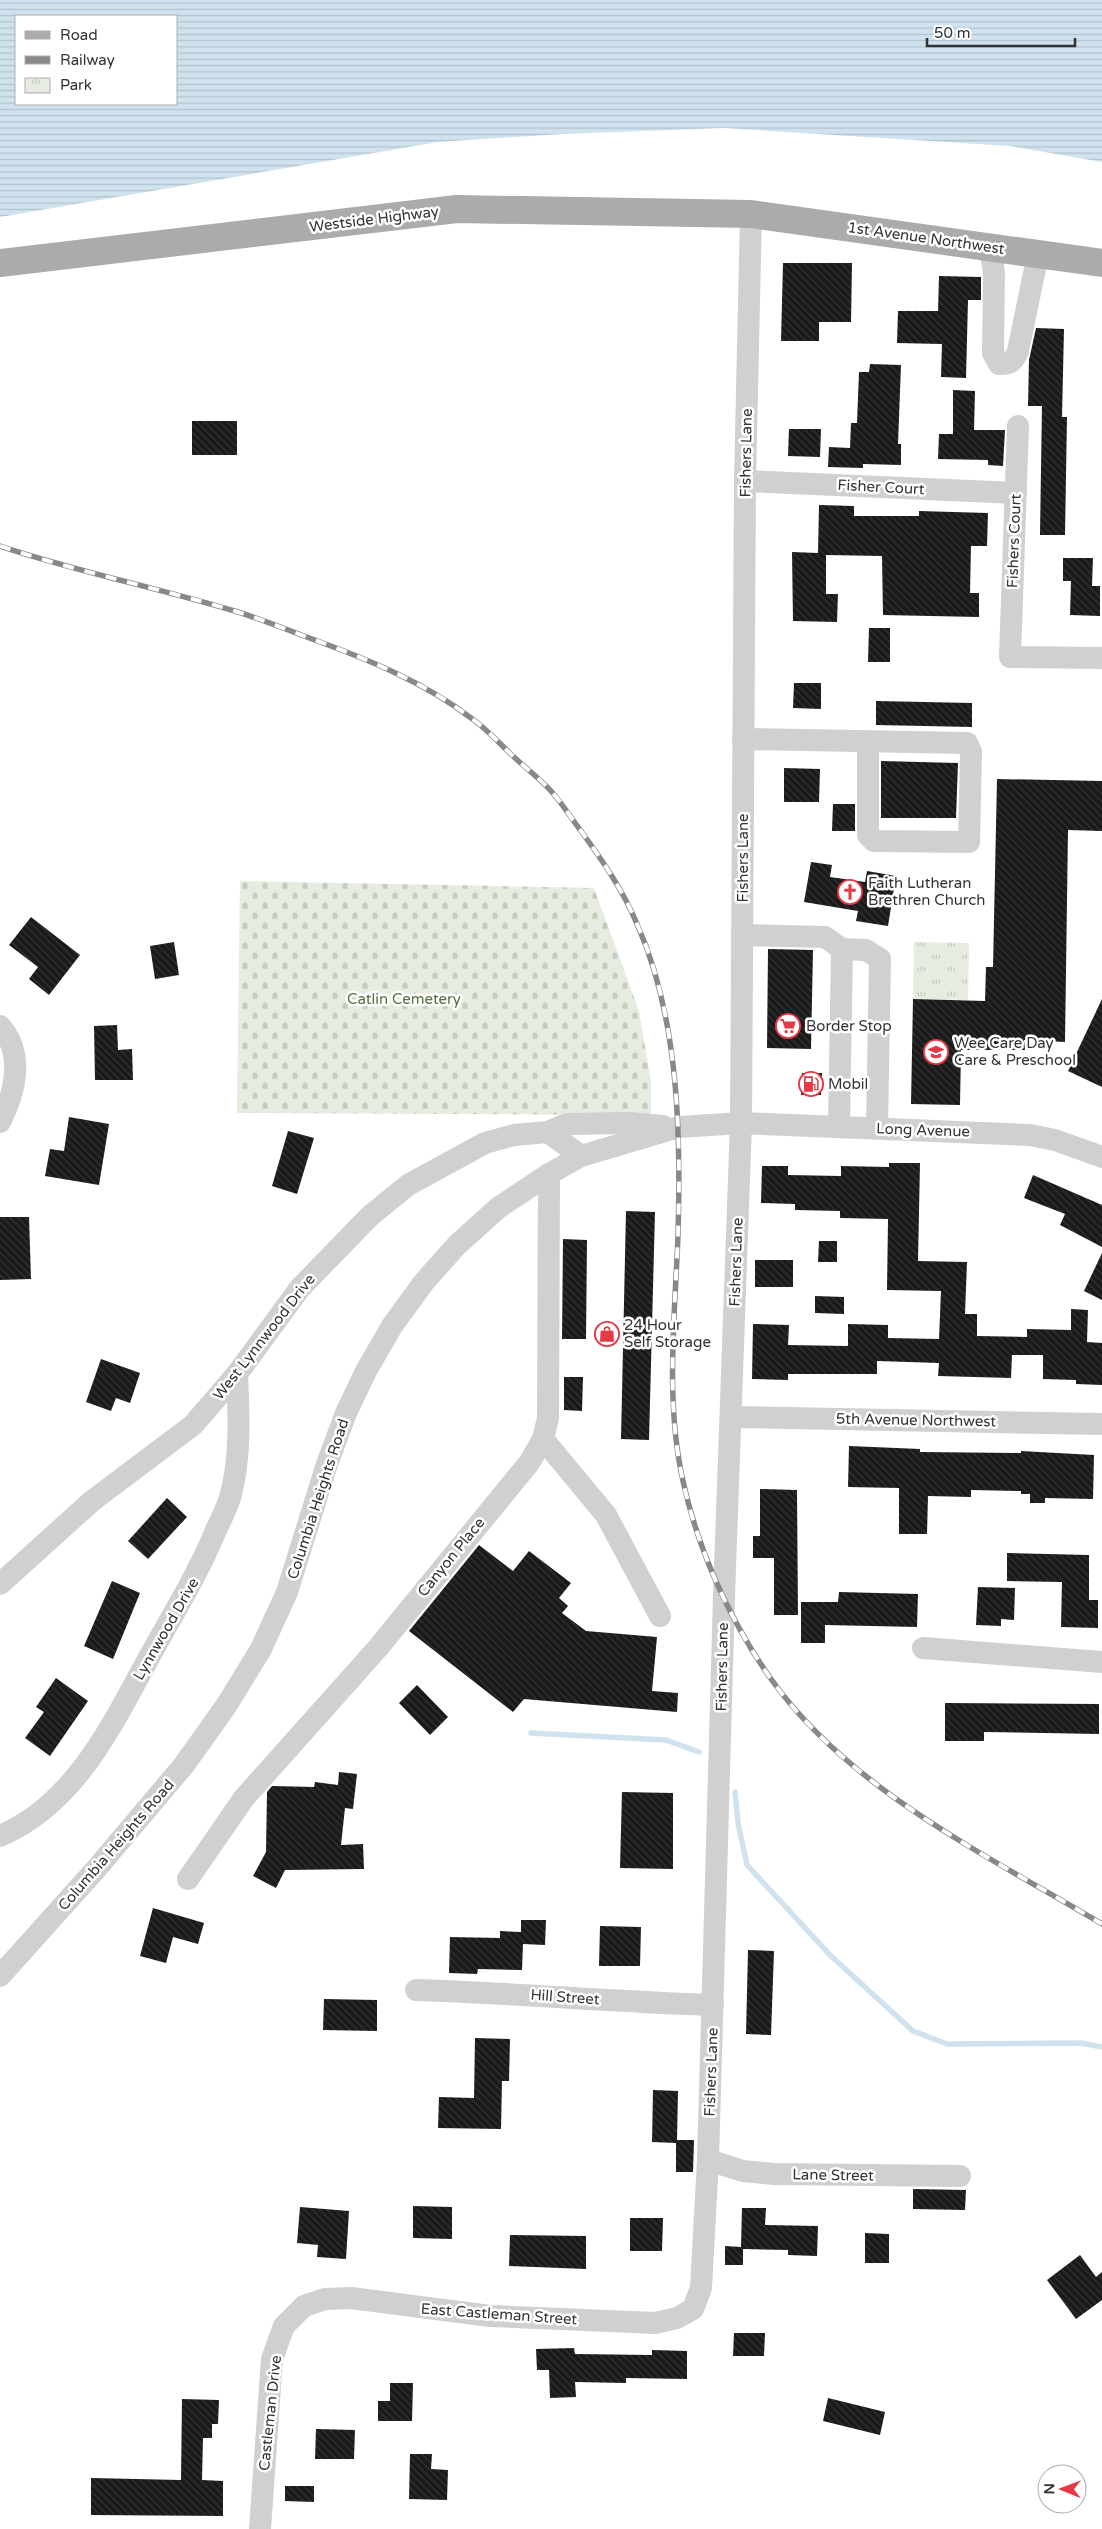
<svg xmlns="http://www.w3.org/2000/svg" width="1102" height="2529" viewBox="0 0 1102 2529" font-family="'Varela Round',sans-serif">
  <defs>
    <pattern id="cemetery-stones" width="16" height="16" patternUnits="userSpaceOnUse" patternTransform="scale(1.25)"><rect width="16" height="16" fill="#e6ecdf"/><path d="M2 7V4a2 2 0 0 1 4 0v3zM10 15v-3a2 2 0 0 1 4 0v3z" fill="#c6cbc0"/></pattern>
    <pattern id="park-tufts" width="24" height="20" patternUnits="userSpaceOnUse" patternTransform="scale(1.25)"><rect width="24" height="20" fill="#e6ecdf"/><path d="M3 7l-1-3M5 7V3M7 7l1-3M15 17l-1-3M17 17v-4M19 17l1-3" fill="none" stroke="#c6cbc0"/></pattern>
    <pattern id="water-rules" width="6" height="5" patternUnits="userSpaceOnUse" patternTransform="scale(1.25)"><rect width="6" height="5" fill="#cfe2ee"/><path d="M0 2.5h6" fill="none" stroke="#b2c2cd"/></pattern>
    <pattern id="building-back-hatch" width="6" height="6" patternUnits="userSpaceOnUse" patternTransform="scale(1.25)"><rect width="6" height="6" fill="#1a1a1a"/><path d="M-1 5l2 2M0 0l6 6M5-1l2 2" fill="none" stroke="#333"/></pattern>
  </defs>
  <rect width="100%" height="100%" fill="#fff"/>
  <!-- cemetery -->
  <path fill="url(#cemetery-stones)" d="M240,881L594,888L639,1011L651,1082V1115L237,1113Z"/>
  <!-- park -->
  <path fill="url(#park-tufts)" d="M914,942L969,943L968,1000L913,999Z"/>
  <!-- water -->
  <path fill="url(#water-rules)" fill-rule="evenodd" d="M0,0H1102V162L1010,146L724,128L562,134L438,142L0,217ZM16,16H176V104H16Z"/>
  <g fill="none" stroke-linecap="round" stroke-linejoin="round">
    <!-- stream -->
    <g stroke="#cfe2ee" stroke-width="5.5">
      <path d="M531,1733L666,1740L699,1752"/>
      <path d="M735,1792L738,1823L747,1865L831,1956L913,2031L947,2044L1081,2043L1102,2047"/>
    </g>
  </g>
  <!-- building -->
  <g fill="url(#building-back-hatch)">
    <path d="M783,263H852L851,322H819V341H781Z"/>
    <path d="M939,276L981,277V300H968L966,378L941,377L942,344L897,343L898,311H938Z"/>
    <path d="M1036,328L1064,329L1062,417H1067L1065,535H1040L1042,406H1028L1029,360Z"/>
    <path d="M870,364L901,365L898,444H901V465L863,464V468L828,467L829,447L850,448L851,423H857L859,372H869Z"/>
    <path d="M953,390L975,391L974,430H1005L1003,466L988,465V460L938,459L939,434H953Z"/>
    <rect x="192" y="421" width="45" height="34"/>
    <path d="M789,429H821L820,457L788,456Z"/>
    <path d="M819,505L854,506V516H919V511L988,513L987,546H971L970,593H979V617L883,615L882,556L826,555V594H838L837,622L793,621L792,552L818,553Z"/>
    <path d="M1063,558H1093L1092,586H1100V616L1070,615L1071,581H1063Z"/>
    <path d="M869,628H890V662H868Z"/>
    <path d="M794,683H821V709L793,708Z"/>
    <path d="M876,701L972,703V727L876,725Z"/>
    <path d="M881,761L958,763L956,818H881Z"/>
    <path d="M784,768L820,769L819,802H784Z"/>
    <path d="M997,779L1102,781V831L1068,830L1065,1042L1024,1040L1025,1050H961L960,1105L911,1104L913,999L985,1001L986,967H993Z"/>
    <path d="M833,804H855V831H832Z"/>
    <path d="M811,862L832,865L830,877L865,882L867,871L896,876L888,926L856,921L858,911L804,902Z"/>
    <path d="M31,917L80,955L49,995L29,979L38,967L9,945Z"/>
    <path d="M174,942L179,975L155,979L150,946Z"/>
    <path d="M768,949L813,950L811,1049L767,1048Z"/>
    <path d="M1102,999V1087L1068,1071Z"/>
    <path d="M117,1025L118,1050L132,1049L133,1080H95L94,1026Z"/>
    <path d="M802,1073H822L821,1095H801Z"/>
    <path d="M69,1117L109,1124L99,1185L45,1176L50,1149L64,1151Z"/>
    <path d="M288,1131L314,1138L297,1194L272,1186Z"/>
    <path d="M889,1163H920L918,1261L967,1262L965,1314H977V1336L1027,1337V1329L1071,1330V1309L1088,1310L1087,1342L1102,1343V1385L1076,1384V1380L1043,1379V1355H1012L1011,1378L938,1376L939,1363L877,1361V1374H788V1380L752,1379L753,1324L789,1325L788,1345L848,1346V1324L888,1325V1338L939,1339L941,1291L887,1290L888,1219L840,1218V1211L795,1210V1204L761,1203L762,1166H788V1175L841,1176V1166L889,1167Z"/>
    <path d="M1033,1175L1102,1205V1247L1060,1225L1065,1214L1024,1198Z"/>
    <path d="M626,1211L655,1212L649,1440L621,1439Z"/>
    <path d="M0,1217H29L31,1279L0,1280Z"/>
    <path d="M563,1239L587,1240L586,1339H562Z"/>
    <path d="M819,1241H837V1262H818Z"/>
    <path d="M1102,1253V1300L1084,1291Z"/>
    <rect x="755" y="1260" width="38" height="27"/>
    <path d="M815,1296L844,1297V1314L815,1313Z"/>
    <path d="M101,1359L140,1373L130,1403L116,1398L111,1411L86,1402Z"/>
    <path d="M564,1377H583L582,1411L564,1410Z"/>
    <path d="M849,1446L920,1449V1452L1021,1453V1451L1094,1455L1093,1499L1045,1498V1503H1030V1494H1021V1491L971,1490V1497L928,1496L927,1534H899V1488L848,1487Z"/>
    <path d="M760,1489L797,1490L798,1615H774V1558H753V1536H760Z"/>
    <path d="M167,1498L187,1517L148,1559L128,1541Z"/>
    <path d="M479,1545L513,1571L529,1551L571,1583L559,1598L568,1606L562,1613L586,1631L657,1637L652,1691L678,1693L677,1712L524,1699L513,1712L409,1631Z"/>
    <path d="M1007,1553L1089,1555V1600H1098V1628L1061,1627L1062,1582L1007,1581Z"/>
    <path d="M112,1581L140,1593L113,1659L84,1646Z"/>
    <path d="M978,1587L1015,1588L1014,1620L1001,1619V1626L976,1625Z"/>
    <path d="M839,1592L918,1594L917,1627L825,1625V1643H801V1602H838Z"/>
    <path d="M56,1678L88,1701L50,1756L25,1738L44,1712L36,1707Z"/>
    <path d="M417,1685L448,1717L430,1735L399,1703Z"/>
    <path d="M945,1703L1099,1704V1734L984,1732V1741H945Z"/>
    <path d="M339,1772L357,1774L353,1809L345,1808L341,1845L363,1844L364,1869L285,1870L276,1888L253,1876L266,1852L267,1792L272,1786L314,1787L315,1782L338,1785Z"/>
    <path d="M622,1792L673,1793V1869L620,1868Z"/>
    <path d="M153,1908L204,1923L198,1944L173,1937L166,1963L140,1956Z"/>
    <path d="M521,1920H546L545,1945L523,1944L522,1970L478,1969L477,1974L449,1973L450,1937L500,1938V1931L521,1932Z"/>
    <path d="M600,1926L641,1927L640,1966H599Z"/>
    <path d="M748,1950L774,1951L771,2035L746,2034Z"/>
    <path d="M324,1999L377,2000V2031L323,2030Z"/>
    <path d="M475,2038L510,2039L509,2081H502L501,2129L438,2128L439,2097L474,2098Z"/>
    <path d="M653,2090L678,2091L677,2140H694L693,2172H676V2143L652,2142Z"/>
    <path d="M913,2189L966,2190L965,2210L913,2209Z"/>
    <path d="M413,2206L452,2207V2239L413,2238Z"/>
    <path d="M300,2207L349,2211L346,2259L317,2257L318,2245L297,2243Z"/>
    <path d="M742,2208H766L765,2225L818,2226L817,2256L788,2255V2250L743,2249V2265H725V2246L741,2247Z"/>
    <path d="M630,2218H663L662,2251H630Z"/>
    <path d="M865,2233L889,2234V2263H865Z"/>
    <path d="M510,2235L586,2236V2269L509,2266Z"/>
    <path d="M1080,2255L1096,2277L1102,2272V2300L1076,2319L1047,2280Z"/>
    <path d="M734,2333H765L764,2356H733Z"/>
    <path d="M574,2348L575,2354L652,2355V2350L687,2351V2379L626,2378V2383L575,2382L576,2397L550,2398L549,2370H537L536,2349Z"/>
    <path d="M390,2383H413L412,2421H378V2401H390Z"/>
    <path d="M828,2398L885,2412L880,2435L823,2421Z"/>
    <path d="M182,2399L219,2400L218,2424H212V2438H203L202,2480L223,2481V2516L91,2515V2478L181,2480Z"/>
    <path d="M316,2429L355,2430L354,2459H315Z"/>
    <path d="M410,2454H432L431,2469L448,2470L447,2500L409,2499Z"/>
    <path d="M285,2486H314V2502L285,2501Z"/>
  </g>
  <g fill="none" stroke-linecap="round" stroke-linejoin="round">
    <!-- minor -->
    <g stroke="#d0d0d0" stroke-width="22">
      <path d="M990,247L994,273L993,353L999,364C1011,364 1014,361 1018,351L1038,254"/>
      <path d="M1018,426L1010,657L1102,658"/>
      <path d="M745,481L1016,493"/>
      <path d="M743,739L967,743L971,752L969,842L874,841L868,835V742"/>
      <path d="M742,935L825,937L842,949L866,950L880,959L877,1128"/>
      <path d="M0,1026C25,1054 15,1093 0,1122"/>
      <path d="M839,1126L842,949"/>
      <path d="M548,1132L567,1124L628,1123L663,1126"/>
      <path d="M731,1417L1102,1424"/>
      <path d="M543,1439L606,1515L660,1616"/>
      <path d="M0,1584L92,1501L193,1425L237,1374L300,1288L370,1216L408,1185L485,1143L514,1135L548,1132L581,1156"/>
      <path d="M923,1648L1102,1662"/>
      <path d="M0,1836C80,1802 117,1714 157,1643C179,1604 199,1571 216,1530C221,1520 226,1509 230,1498C241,1458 239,1416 237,1374"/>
      <path d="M188,1879L244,1798L377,1649L529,1463L543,1439L548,1418L549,1174"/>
      <path d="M0,1976L97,1868L184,1765L226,1706L261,1649L287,1592L327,1464L346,1413L366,1371L392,1326L424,1282L457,1245L498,1208L549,1174L581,1156L679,1127L741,1123L1030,1135L1055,1140L1102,1157"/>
      <path d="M416,1990C515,1993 614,2002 713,2005"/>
      <path d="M708,2160L743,2171L774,2174L960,2176"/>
      <path d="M260,2529L272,2359L284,2326L304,2306L325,2299L351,2298L490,2316L655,2323L677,2318L693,2309L701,2288L708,2160L724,1596L741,1123L745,481L751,214"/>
    </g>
    <!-- major -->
    <path stroke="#ababab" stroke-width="28" d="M0,263L457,209L751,214L1102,263"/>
    <defs>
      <path id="rail" d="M0,546C78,572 159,588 238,612C263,620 288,630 312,639C367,659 424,682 471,718C487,729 501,745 515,758C527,769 540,779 551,791C562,803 571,818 581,831C602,860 623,890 637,924C679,1018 681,1134 678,1235C675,1316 665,1401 683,1481C698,1550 730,1621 771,1679C851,1791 987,1855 1102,1924"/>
    </defs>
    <!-- rail casing -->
    <use href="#rail" stroke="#888" stroke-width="5.5"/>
    <!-- rail -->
    <use href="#rail" stroke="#fff" stroke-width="4" stroke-dasharray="11" stroke-linecap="butt"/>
  </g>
  <!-- icons -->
  <defs>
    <symbol id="church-ring" viewBox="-11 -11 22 22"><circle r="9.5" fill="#fff" stroke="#e63946" stroke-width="1.5"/><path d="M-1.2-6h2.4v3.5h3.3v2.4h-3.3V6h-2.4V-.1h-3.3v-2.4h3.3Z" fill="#e63946"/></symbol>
    <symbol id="supermarket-ring" viewBox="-11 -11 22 22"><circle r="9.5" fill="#fff" stroke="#e63946" stroke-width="1.5"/><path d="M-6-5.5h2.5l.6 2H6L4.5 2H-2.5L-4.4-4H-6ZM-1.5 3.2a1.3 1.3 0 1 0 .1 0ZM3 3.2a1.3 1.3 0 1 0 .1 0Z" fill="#e63946"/></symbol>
    <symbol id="school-ring" viewBox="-11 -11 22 22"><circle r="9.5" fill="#fff" stroke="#e63946" stroke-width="1.5"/><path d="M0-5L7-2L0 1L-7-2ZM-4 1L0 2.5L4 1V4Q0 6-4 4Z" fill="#e63946"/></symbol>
    <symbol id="fuel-ring" viewBox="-11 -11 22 22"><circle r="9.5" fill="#fff" stroke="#e63946" stroke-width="1.5"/><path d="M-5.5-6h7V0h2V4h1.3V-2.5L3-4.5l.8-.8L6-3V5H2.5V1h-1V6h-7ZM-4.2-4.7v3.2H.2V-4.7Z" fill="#e63946"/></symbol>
    <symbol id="shop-ring" viewBox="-11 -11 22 22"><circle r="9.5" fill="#fff" stroke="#e63946" stroke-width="1.5"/><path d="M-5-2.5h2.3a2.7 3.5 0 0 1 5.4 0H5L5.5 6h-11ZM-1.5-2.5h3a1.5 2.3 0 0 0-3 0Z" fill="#e63946"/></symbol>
  </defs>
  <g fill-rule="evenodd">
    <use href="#church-ring" x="836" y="878" width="28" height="28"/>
    <use href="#supermarket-ring" x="774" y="1012" width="28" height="28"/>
    <use href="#school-ring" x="922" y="1038" width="28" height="28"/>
    <use href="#fuel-ring" x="797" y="1070" width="28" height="28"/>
    <use href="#shop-ring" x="593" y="1320" width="28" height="28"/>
  </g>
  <g text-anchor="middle" stroke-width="5" stroke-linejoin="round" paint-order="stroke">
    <!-- street labels -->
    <g font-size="15" fill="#333" stroke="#fff">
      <text transform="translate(374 219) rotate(-7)" y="5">Westside Highway</text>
      <text transform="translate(926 238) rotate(8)" y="5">1st Avenue Northwest</text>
      <text transform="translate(746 453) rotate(-89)" y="5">Fishers Lane</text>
      <text transform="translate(881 487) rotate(3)" y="5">Fisher Court</text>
      <text transform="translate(1014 541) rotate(-88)" y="5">Fishers Court</text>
      <text transform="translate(743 858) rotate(-90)" y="5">Fishers Lane</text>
      <text transform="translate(923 1130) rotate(2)" y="5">Long Avenue</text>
      <text transform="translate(736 1262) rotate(-88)" y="5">Fishers Lane</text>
      <text transform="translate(264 1337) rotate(-52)" y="5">West Lynnwood Drive</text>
      <text transform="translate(916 1420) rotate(1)" y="5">5th Avenue Northwest</text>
      <text transform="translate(318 1499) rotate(-72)" y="5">Columbia Heights Road</text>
      <text transform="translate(451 1557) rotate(-51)" y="5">Canyon Place</text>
      <text transform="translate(166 1629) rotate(-60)" y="5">Lynnwood Drive</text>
      <text transform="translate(722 1667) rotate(-89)" y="5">Fishers Lane</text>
      <text transform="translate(116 1845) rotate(-49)" y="5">Columbia Heights Road</text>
      <text transform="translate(565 1997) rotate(4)" y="5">Hill Street</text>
      <text transform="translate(711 2072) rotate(-88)" y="5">Fishers Lane</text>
      <text transform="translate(833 2175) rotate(1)" y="5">Lane Street</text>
      <text transform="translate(499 2314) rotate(4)" y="5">East Castleman Street</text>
      <text transform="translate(270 2413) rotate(-84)" y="5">Castleman Drive</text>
    </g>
    <!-- poi labels -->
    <g font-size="15" fill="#333" stroke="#fff" text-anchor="start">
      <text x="868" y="888">Faith Lutheran<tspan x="868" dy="17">Brethren Church</tspan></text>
      <text x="806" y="1031">Border Stop</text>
      <text x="954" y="1048">Wee Care Day<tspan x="954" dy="17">Care &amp; Preschool</tspan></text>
      <text x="828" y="1089">Mobil</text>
      <text x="624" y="1330">24 Hour<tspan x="624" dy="17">Self Storage</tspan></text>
    </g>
    <!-- park labels -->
    <g font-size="15" fill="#56703f" stroke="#fff">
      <text x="404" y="1004">Catlin Cemetery</text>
    </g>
  </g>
  <!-- legend -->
  <rect x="15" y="15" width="162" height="90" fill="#ffffff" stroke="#adadad"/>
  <rect x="25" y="31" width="25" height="8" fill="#ababab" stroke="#adadad"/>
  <text x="60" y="40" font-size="15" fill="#333333">Road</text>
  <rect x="25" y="56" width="25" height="8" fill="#888888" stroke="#adadad"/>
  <text x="60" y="65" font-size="15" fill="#333333">Railway</text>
  <rect x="25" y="78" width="25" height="15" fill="url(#park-tufts)" stroke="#adadad"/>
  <text x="60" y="90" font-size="15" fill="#333333">Park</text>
  <!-- north arrow -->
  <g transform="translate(1062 2489) rotate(271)"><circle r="24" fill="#ffffff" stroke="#adadad"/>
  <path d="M0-4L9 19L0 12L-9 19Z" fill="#e63946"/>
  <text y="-8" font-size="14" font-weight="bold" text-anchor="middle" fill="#333333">N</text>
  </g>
  <!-- scale -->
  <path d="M927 38v8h148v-8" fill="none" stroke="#333333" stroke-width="2.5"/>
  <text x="934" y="38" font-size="15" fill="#333333" stroke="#ffffff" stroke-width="4" paint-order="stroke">50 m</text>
</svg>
